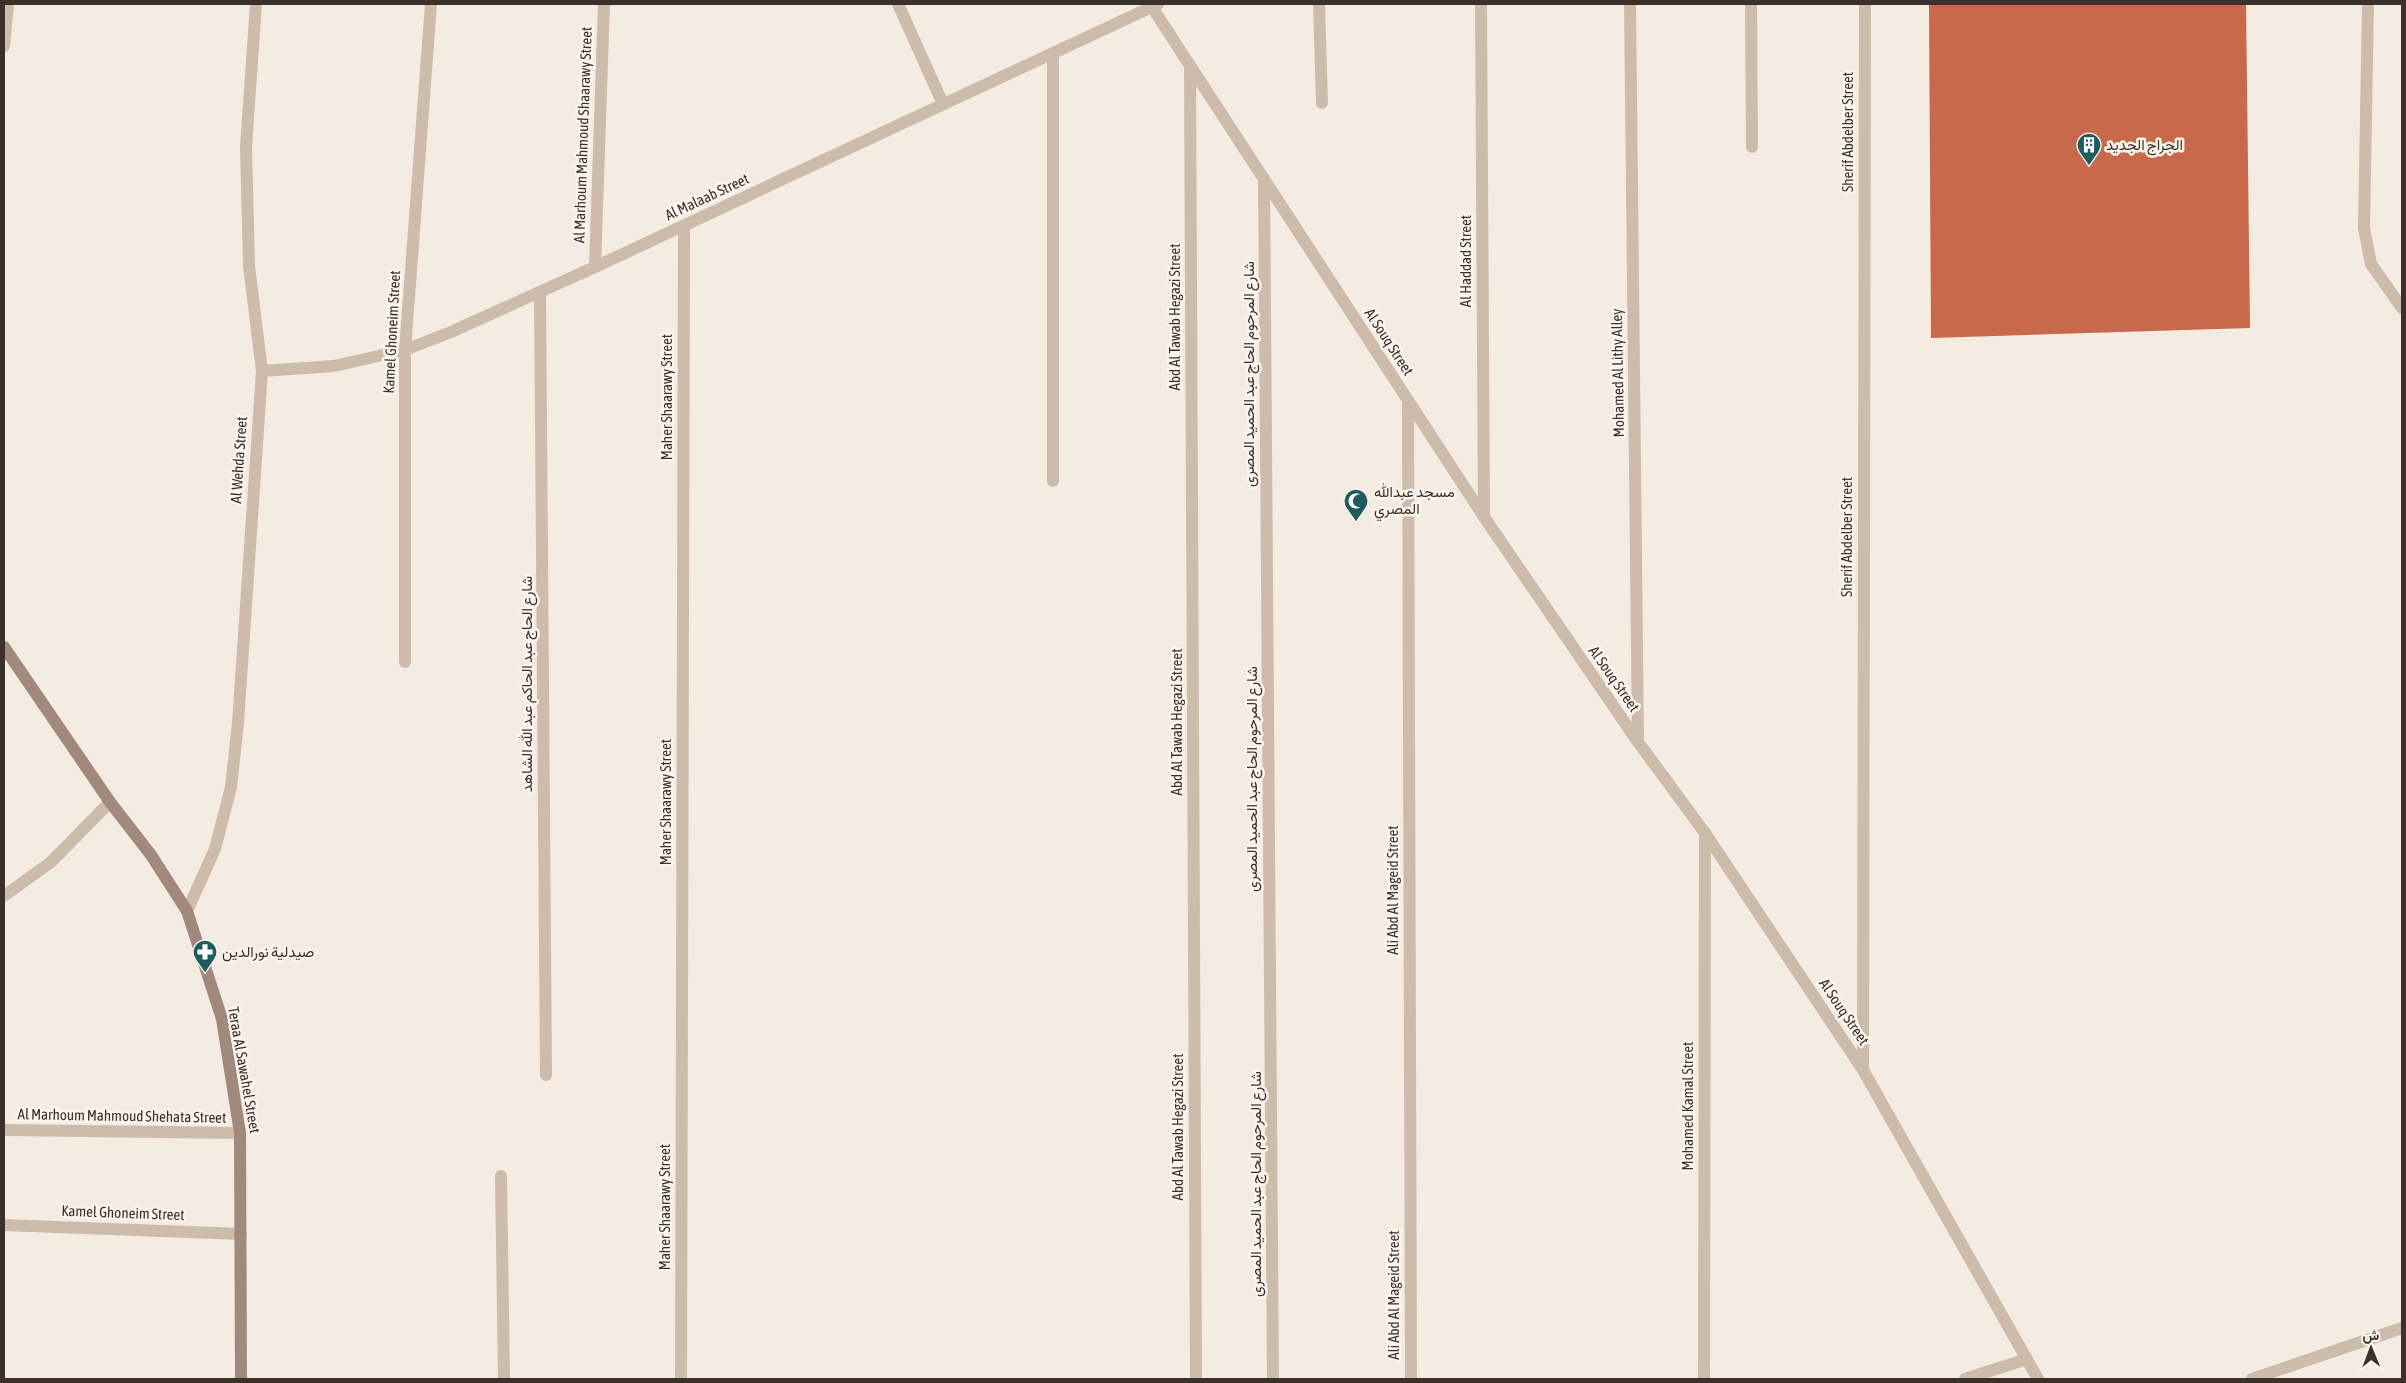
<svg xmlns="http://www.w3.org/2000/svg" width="2406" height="1383" viewBox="0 0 2406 1383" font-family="'Asap Condensed',Vazirmatn,sans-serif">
  <rect width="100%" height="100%" fill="#f4ebe1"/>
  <!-- building -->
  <path fill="#c8694b" d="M1929,4H2246L2250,328L1931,338Z"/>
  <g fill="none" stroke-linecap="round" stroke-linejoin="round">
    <!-- service -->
    <path stroke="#cdbbac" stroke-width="12" d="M2368,4L2364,228L2371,264L2402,308"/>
    <!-- minor -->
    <g stroke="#cdbbac" stroke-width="12">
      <path d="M898,4L943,104"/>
      <path d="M1150,4L1484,517L1638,742L1705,833L1863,1070L2038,1379"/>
      <path d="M1319,4L1322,103"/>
      <path d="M1481,4L1484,517"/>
      <path d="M1630,4L1638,742"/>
      <path d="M1751,4L1752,147"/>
      <path d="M4,46L8,4"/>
      <path d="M1053,53V481"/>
      <path d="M1190,65L1196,1379"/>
      <path d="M1264,179L1273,1379"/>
      <path d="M595,267L604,4"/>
      <path d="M540,293L546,1075"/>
      <path d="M262,371L334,366L405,350L451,332L595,267L1158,4"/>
      <path d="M1408,402L1411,1379"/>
      <path d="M405,662V350L431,4"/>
      <path d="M4,896L51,862L110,802"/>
      <path d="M187,911L215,849L231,787L238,723L262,371L249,266L246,147L256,4"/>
      <path d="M1863,1070L1865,4"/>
      <path d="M4,1130L240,1133"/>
      <path d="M501,1176L504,1379"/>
      <path d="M4,1225L241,1234"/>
      <path d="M681,1379L684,226"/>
      <path d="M1704,1379L1705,833"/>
      <path d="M1965,1379L2027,1359"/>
      <path d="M2252,1379L2402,1328"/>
    </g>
    <!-- secondary -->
    <path stroke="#a18a7d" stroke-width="12" d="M4,647L110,802L151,855L187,911L222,1019L240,1133L241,1379"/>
  </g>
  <!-- icons -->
  <defs>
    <symbol id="building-pin" viewBox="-11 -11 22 30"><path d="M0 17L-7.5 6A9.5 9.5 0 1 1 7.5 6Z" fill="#1f5a5e" stroke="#fbf5ee"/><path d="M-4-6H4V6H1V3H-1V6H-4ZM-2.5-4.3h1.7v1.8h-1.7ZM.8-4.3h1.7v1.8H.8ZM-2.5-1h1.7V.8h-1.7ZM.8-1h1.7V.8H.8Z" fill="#fff"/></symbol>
    <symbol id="mosque-pin" viewBox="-11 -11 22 30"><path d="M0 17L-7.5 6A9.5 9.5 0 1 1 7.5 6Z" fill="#1f5a5e" stroke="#fbf5ee"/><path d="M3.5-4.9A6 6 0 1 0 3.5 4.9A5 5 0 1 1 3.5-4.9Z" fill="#fff"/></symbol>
    <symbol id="pharmacy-pin" viewBox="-11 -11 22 30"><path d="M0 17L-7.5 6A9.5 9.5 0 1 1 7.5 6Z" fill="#1f5a5e" stroke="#fbf5ee"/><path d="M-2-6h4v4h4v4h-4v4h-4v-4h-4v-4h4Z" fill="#fff"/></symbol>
  </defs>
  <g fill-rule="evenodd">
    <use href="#building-pin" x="2075" y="131" width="28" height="38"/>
    <use href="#mosque-pin" x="1342" y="487" width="28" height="38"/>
    <use href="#pharmacy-pin" x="191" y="938" width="28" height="38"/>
  </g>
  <g text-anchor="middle" stroke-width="5" stroke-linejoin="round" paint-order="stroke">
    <!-- street labels -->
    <g font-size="15" fill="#3b302b" stroke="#fbf5ee">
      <text transform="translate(1848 132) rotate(-90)" y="5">Sherif Abdelber Street</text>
      <text transform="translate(583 135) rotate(-88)" y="5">Al Marhoum Mahmoud Shaarawy Street</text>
      <text transform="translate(707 197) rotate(-25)" y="5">Al Malaab Street</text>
      <text transform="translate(1466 261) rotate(-90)" y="5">Al Haddad Street</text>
      <text transform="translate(1175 317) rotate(-90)" y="5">Abd Al Tawab Hegazi Street</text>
      <text transform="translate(392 332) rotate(-87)" y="5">Kamel Ghoneim Street</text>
      <text transform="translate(1389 342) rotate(57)" y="5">Al Souq Street</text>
      <text transform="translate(1618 373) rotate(-91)" y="5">Mohamed Al Lithy Alley</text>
      <text transform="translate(1249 374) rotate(-90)" y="5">شارع المرحوم الحاج عبد الحميد المصرى</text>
      <text transform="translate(667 397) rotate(-90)" y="5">Maher Shaarawy Street</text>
      <text transform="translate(239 460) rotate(-86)" y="5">Al Wehda Street</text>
      <text transform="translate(1847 537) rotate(-90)" y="5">Sherif Abdelber Street</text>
      <text transform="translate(1614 679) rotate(55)" y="5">Al Souq Street</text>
      <text transform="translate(527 684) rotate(-90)" y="5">شارع الحاج عبد الحاكم عبد الله الشاهد</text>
      <text transform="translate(1177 722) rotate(-90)" y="5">Abd Al Tawab Hegazi Street</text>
      <text transform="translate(1252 779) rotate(-90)" y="5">شارع المرحوم الحاج عبد الحميد المصرى</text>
      <text transform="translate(666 802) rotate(-90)" y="5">Maher Shaarawy Street</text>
      <text transform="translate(1393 890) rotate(-90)" y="5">Ali Abd Al Mageid Street</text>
      <text transform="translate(1844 1012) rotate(56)" y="5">Al Souq Street</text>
      <text transform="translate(244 1070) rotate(80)" y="5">Teraa Al Sawahel Street</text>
      <text transform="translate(1688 1106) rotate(-90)" y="5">Mohamed Kamal Street</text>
      <text transform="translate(122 1116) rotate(1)" y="5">Al Marhoum Mahmoud Shehata Street</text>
      <text transform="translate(1178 1127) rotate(-90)" y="5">Abd Al Tawab Hegazi Street</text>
      <text transform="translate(1256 1184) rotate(-90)" y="5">شارع المرحوم الحاج عبد الحميد المصرى</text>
      <text transform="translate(665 1207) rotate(-90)" y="5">Maher Shaarawy Street</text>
      <text transform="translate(123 1213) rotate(2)" y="5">Kamel Ghoneim Street</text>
      <text transform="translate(1394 1295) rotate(-90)" y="5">Ali Abd Al Mageid Street</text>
    </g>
    <!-- poi labels -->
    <g font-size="15" fill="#3b302b" stroke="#fbf5ee" text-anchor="start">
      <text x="2106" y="150">الجراج الجديد</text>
      <text x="1374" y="497">مسجد عبدالله<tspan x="1374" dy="17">المصري</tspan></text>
      <text x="222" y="957">صيدلية نورالدين</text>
    </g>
  </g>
  <!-- border -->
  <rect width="2406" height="1383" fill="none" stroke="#3b302b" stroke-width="10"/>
  <!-- north arrow -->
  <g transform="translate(2371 1348) rotate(359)" stroke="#fbf5ee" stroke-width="4" paint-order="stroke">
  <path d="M0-4L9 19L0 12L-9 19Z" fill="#3b302b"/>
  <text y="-8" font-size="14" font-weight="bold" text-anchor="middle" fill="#3b302b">ش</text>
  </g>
</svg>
